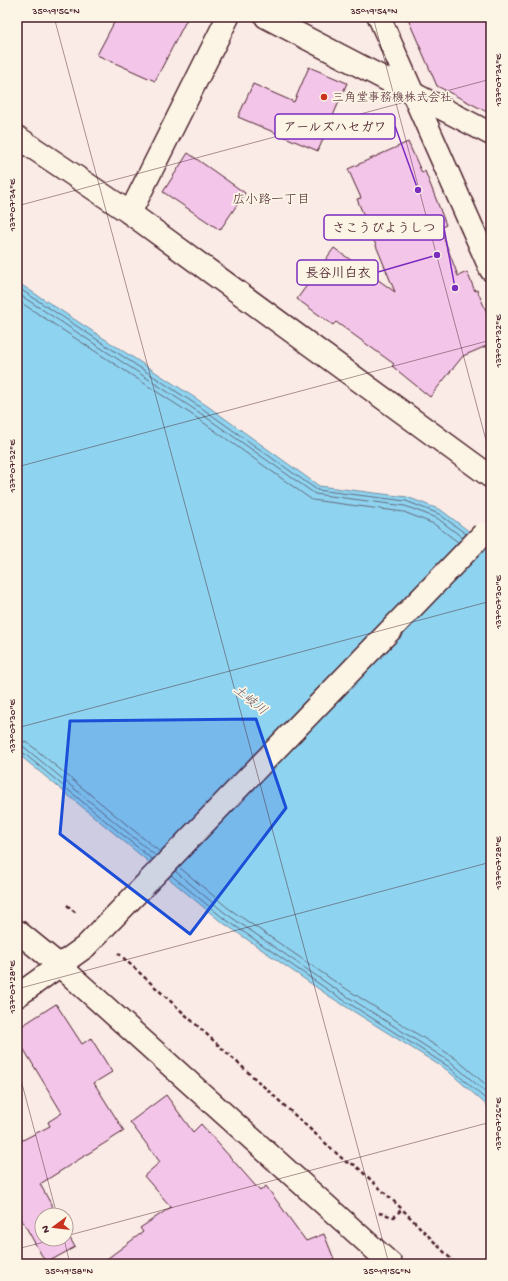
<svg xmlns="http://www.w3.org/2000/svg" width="508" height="1281" viewBox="0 0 508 1281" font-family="'Gochi Hand','Klee One',sans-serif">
  <rect width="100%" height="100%" fill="#faebe6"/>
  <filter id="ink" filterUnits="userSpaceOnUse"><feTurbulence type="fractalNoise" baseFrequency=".025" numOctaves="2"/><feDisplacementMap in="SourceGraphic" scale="8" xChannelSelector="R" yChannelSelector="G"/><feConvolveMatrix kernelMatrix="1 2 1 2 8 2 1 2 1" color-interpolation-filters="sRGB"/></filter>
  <g filter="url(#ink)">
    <!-- water -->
    <path fill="#8ed4f0" stroke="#738ca1" d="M17,282L206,405L319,486L407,497L441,510L491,548V1109L447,1070L329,996L219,920L17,753Z"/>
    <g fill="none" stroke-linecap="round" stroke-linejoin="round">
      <!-- shore -->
      <g stroke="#65677a" stroke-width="1">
        <path d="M17,287L203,409L317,490L406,501L439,514L466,534"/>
        <path d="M17,293L200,413L315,494L405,506L437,518L463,538"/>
        <path d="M17,300L197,418L312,500L404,512L434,524L458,542"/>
        <path d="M17,739L28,743L160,852"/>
        <path d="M17,745L24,747L156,856"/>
        <path d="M17,750L21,751L153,860"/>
        <path d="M179,867L228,908L337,983L455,1058L491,1089"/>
        <path d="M175,871L225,913L334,988L452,1063L491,1097"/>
        <path d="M171,875L222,917L331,992L449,1067L491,1104"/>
      </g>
    </g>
    <!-- building -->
    <g fill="#f3c5e9" stroke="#4a1f2b">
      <path d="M117,17H188L155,81L97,55Z"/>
      <path d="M407,17H491V114L437,86Z"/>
      <path d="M309,67L347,83L318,151L238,117L253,84L294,102Z"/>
      <path d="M408,142L422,173L425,171L438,204L446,225L440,228L458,276L467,272L475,291L477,290L491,322V344L463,356L430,397L392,366L394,364L336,322L333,325L297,299L334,248L395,292L357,199L361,198L348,169Z"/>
      <path d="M188,153L245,193L220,230L163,192Z"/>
      <path d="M56,1004L82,1044L91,1038L112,1072L94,1083L124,1131L40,1184L57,1215H42V1239H66V1231L75,1247L46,1263L17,1211V1143L50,1126L48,1122L62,1113L17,1038V1029Z"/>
      <path d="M166,1095L193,1132L201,1124L260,1191L266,1186L306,1241L324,1234L336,1264H100L143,1232L140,1228L171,1207L144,1176L160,1162L130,1122Z"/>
    </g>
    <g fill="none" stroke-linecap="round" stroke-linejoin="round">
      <defs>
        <g id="minor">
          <path d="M266,17L491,134"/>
          <path d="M379,17L491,270"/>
          <path d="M17,137L130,213L491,477"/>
          <path d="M130,213L228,17"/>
          <path d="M17,931L60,966L391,1264"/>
          <path d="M17,996L85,947"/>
        </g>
      </defs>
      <!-- minor casing -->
      <use href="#minor" stroke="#4a1f2b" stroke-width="25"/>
      <!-- path -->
      <g stroke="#4a1f2b" stroke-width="2.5" stroke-dasharray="4 3" stroke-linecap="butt">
        <path d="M67,905L77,914"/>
        <path d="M118,953L346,1162L355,1165L402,1209L456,1264"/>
        <path d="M379,1213L394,1217L402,1209"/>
      </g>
      <!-- minor -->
      <use href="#minor" stroke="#fcf5e5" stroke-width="22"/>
      <defs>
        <path id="minor-bridge" d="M85,947L483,534"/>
      </defs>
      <!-- minor-bridge casing -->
      <use href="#minor-bridge" stroke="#4a1f2b" stroke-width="25" stroke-linecap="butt"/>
      <!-- minor-bridge -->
      <use href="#minor-bridge" stroke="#fcf5e5" stroke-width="22"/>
    </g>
  </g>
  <!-- marked area -->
  <path fill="#1d4ed8" fill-opacity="0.2" stroke="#1d4ed8" stroke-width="3" stroke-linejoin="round" d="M256,719L286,808L190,934L60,834L70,721Z"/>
  <!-- ticks -->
  <path fill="none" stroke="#4a1f2b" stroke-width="1" stroke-opacity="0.45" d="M54,17L389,1264M373,17L491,459M17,206L491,79M17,467L491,340M17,728L491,601M17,989L491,862M17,1065L57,1215M66,1236L491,1122M64,1239L70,1264M17,1249L56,1239"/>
  <!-- markers -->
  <circle fill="#c8321e" stroke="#fcf5e5" stroke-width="1.5" cx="324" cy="97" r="4"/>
  <g text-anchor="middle" stroke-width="3.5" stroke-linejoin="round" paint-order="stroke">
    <!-- poi labels -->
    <g font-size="12" fill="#4a1f2b" stroke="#fcf5e5" text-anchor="start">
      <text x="332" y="101">三角堂事務機株式会社</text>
    </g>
    <!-- neighbourhood labels -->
    <g font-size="13" fill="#4a1f2b" stroke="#fcf5e5">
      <text x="271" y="203">広小路一丁目</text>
    </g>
    <!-- water labels -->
    <g font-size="13" font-style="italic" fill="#5e5566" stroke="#fcf5e5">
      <text transform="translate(251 699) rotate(39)" y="5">土岐川</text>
    </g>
  </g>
  <!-- callouts -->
  <path fill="none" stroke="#7b2cbf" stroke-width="1.5" d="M418 190L395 126M455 288L444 228M437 255L378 272"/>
  <g fill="#7b2cbf" stroke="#fcf5e5" stroke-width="1.5">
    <circle cx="418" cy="190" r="4"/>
    <circle cx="455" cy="288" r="4"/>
    <circle cx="437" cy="255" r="4"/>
  </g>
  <g fill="#fcf5e5" stroke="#7b2cbf" stroke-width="1.5">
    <rect x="275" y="114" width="120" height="25" rx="4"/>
    <rect x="324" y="215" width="120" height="25" rx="4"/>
    <rect x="297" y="260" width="81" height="25" rx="4"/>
  </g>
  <g font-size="13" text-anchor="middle" font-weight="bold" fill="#4a1f2b">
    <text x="335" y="131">アールズハセガワ</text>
    <text x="384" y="232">さこうびようしつ</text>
    <text x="338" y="277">長谷川白衣</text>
  </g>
  <!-- margin -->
  <rect width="508" height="1281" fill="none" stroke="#fcf5e5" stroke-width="44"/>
  <!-- north arrow -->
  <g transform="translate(54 1227) rotate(255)"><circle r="19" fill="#fcf5e5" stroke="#b59f9b"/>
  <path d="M0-3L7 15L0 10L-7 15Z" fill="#c8321e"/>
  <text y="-6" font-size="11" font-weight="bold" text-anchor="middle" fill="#4a1f2b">N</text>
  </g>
  <rect x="22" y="22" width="464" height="1237" fill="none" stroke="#4a1f2b" stroke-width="1.5"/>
  <g font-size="10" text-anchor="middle" fill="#4a1f2b">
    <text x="56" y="14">35°19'56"N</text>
    <text x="374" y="14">35°19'54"N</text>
    <text transform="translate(497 80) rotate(-90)" y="4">137°07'34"E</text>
    <text transform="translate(11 205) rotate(-90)" y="4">137°07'34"E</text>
    <text transform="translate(497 341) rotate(-90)" y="4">137°07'32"E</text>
    <text transform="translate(11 466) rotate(-90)" y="4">137°07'32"E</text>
    <text transform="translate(497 602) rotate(-90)" y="4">137°07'30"E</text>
    <text transform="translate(11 726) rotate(-90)" y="4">137°07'30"E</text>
    <text transform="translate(497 863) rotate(-90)" y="4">137°07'28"E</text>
    <text transform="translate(11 987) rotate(-90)" y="4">137°07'28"E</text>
    <text transform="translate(497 1124) rotate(-90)" y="4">137°07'26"E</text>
    <text x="69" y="1274">35°19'58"N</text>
    <text x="387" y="1274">35°19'56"N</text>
  </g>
</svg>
